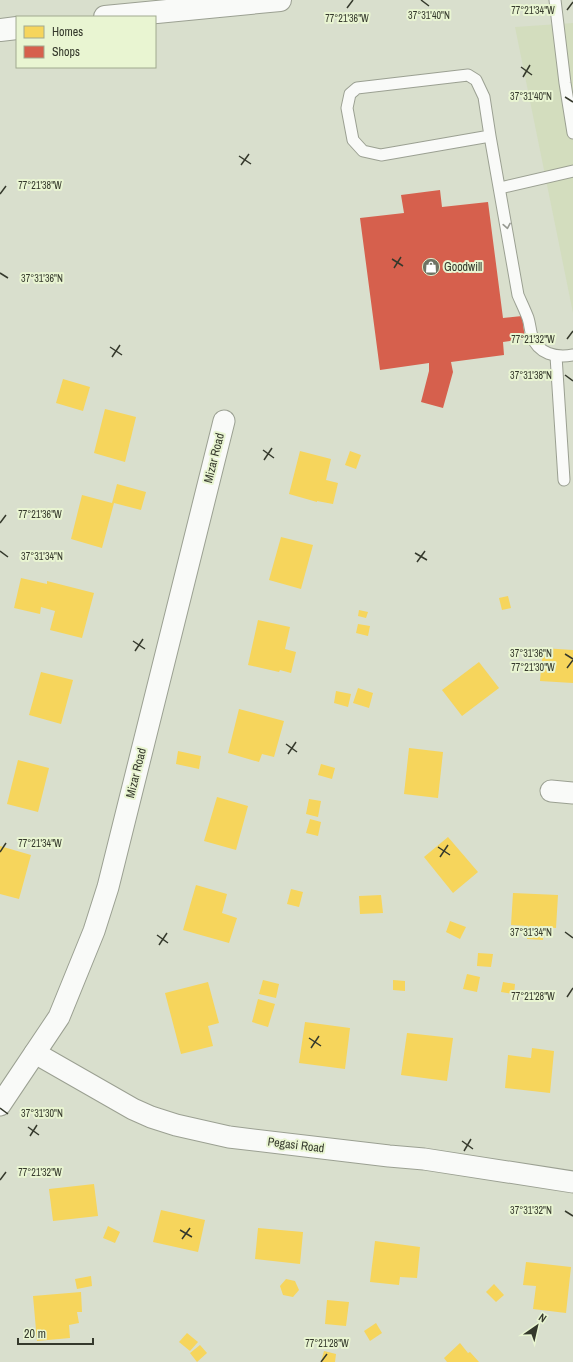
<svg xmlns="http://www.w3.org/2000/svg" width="573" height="1362" viewBox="0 0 573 1362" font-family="'Archivo Narrow',sans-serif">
  <rect width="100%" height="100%" fill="#d9dfcd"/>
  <!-- built -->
  <path fill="#d3ddbe" d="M573,23V313L515,27Z"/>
  <!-- homes -->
  <g fill="#f6d55c">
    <path d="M63,379L90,387L83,411L56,403Z"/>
    <path d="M105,409L136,417L125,462L94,453Z"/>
    <path d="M300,451L331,459L326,480L338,483L333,504L317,501V502L289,494Z"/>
    <path d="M350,451L361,455L356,469L345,465Z"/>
    <path d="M117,484L146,492L141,510L114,503L102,548L71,539L82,495L112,503Z"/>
    <path d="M281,537L313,545L301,589L269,580Z"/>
    <path d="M21,578L47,584V581L94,593L82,638L50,630L55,611L41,607L40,614L14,608Z"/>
    <path d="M508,596L511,608L502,610L499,598Z"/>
    <path d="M359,610L368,612L366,618L358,616Z"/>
    <path d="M258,620L290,627L285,649L296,652L291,673L280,670L279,672L248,665Z"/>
    <path d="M358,624L370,626L368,636L356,633Z"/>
    <path d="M543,648L573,650V683L540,681Z"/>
    <path d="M479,662L499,688L462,716L442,690Z"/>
    <path d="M41,672L73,680L61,724L29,715Z"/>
    <path d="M358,688L373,693L369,708L353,703Z"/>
    <path d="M336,691L351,694L348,707L334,703Z"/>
    <path d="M239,709L284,721L274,757L262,754L259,762L228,753Z"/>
    <path d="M409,748L443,752L438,798L404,794Z"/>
    <path d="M178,751L201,756L199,769L176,764Z"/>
    <path d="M18,760L49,768L38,812L7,804Z"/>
    <path d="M321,764L335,768L332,779L318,775Z"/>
    <path d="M217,797L248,806L236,850L204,841Z"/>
    <path d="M309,799L321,801L318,817L306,814Z"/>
    <path d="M310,819L321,822L318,836L306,833Z"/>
    <path d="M448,837L478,872L453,893L424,857Z"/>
    <path d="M0,846L31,855L19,899L0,894Z"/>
    <path d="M196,885L227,894L222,913L237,918L229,943L183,930Z"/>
    <path d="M291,889L303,892L299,907L287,904Z"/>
    <path d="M513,893L558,895L556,928L544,927L543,940L527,939L528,926L511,925Z"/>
    <path d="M381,895L383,913L360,914L359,896Z"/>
    <path d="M450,921L466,927L460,939L446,932Z"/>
    <path d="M478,953L493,954L491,967L477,966Z"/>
    <path d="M467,974L480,977L477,992L463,989Z"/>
    <path d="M263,980L279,984L276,998L259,994Z"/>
    <path d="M393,980L405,981V991L393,990Z"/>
    <path d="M208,982L219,1023L208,1026L213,1046L181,1054L165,993Z"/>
    <path d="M503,982L515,984L514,994L501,992Z"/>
    <path d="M258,999L275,1004L268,1027L252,1022Z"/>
    <path d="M305,1022L350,1028L345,1069L299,1063Z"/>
    <path d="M407,1033L453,1038L447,1081L401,1075Z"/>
    <path d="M532,1048L554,1051L550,1093L505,1088L508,1055L531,1058Z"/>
    <path d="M94,1184L98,1216L53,1221L49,1189Z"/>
    <path d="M161,1210L205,1220L198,1252L153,1242Z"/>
    <path d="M108,1226L120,1232L115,1243L103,1238Z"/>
    <path d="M258,1228L303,1232L300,1264L255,1259Z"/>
    <path d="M375,1241L420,1247L417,1278L400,1277L399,1285L370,1282Z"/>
    <path d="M526,1262L571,1267L566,1313L533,1309L536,1286L523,1285Z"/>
    <path d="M91,1276L92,1286L77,1289L75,1279Z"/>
    <path d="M286,1279L295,1281L299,1290L293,1297L283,1295L280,1286Z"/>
    <path d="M494,1284L504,1295L496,1302L486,1292Z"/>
    <path d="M81,1292L82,1312H77L79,1323L69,1325L70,1338L37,1341L33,1296Z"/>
    <path d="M327,1300L349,1302L346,1326L325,1324Z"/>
    <path d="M376,1323L382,1333L370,1341L364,1331Z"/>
    <path d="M187,1333L198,1342L190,1351L179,1342Z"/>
    <path d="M460,1343L468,1353L470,1352L479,1362H447L444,1358Z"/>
    <path d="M200,1345L207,1353L197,1362L190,1353Z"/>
    <path d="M324,1351L336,1354L335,1362H321Z"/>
  </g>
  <!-- shops -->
  <path fill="#d6604d" d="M440,190L442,207L488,202L503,318L522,316L525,339L503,342L504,355L451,362L453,372L443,408L421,402L429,371V363L380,370L360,218L404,213L401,195Z"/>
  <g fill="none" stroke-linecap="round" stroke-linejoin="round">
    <defs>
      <g id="lane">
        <path d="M555,0L565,83L573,133"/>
        <path d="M490,136L381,155L363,151L353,140L347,108L350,94L357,88L468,75L476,80L484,97L490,136L518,295C521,302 525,310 528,318C530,324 530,330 532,336C538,354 556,358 573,355"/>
        <path d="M500,188L573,171"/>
        <path d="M556,356L564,480"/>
      </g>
      <g id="street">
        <path d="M551,791L573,793"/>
        <path d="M35,1053L133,1109L151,1117L176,1125L229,1137L389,1156L424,1159L573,1182"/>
        <path d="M0,1105L59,1017L94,931L108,887L224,421"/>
      </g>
      <g id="secondary">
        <path d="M105,17L280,0"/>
        <path d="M0,30L17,28"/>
      </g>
    </defs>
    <!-- lane casing -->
    <use href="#lane" stroke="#9ba092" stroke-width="13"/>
    <!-- street casing -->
    <use href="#street" stroke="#9ba092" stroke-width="23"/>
    <!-- secondary casing -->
    <use href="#secondary" stroke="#9ba092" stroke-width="24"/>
    <!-- lane -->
    <use href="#lane" stroke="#f9faf8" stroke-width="11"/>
    <!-- street -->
    <use href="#street" stroke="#f9faf8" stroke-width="21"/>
    <!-- secondary -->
    <use href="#secondary" stroke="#f9faf8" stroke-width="22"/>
  </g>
  <!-- one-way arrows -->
  <defs><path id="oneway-chevron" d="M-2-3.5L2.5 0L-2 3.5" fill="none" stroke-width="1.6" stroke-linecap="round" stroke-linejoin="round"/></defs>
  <use stroke="#979a92" href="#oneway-chevron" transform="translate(507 226) rotate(80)"/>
  <!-- ticks -->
  <path fill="none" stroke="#35392c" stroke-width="1.5" d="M421,0L429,6M347,8L353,0M567,10L573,2M521,67L532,75M523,77L530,65M565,97L573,102M239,156L251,164M241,165L249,154M0,194L6,186M392,259L403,266M394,268L401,257M0,273L8,278M567,339L573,331M110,347L122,355M112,357L120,345M565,375L573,381M263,450L274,458M264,460L272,448M0,523L6,515M0,551L8,557M415,553L427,560M417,562L425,551M133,641L145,649M135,651L143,639M565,654L573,659M567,668L573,660M286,744L297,752M288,754L296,742M438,847L450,855M0,852L6,843M440,857L448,845M565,932L573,938M157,935L168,943M159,945L167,933M567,997L573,988M309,1038L321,1046M311,1048L319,1036M0,1108L8,1114M28,1127L39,1135M30,1136L37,1125M462,1141L473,1149M464,1151L471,1139M0,1180L6,1172M565,1211L573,1216M180,1230L192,1237M182,1239L190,1228M321,1362L327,1354"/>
  <!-- icons -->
  <defs>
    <symbol id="shop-disc" viewBox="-11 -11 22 22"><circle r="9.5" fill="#6e7364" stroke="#e9f5d2"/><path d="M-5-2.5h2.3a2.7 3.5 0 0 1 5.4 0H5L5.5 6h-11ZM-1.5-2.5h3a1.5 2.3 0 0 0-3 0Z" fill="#fff"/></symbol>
  </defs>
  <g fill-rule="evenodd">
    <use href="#shop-disc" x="421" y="257" width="20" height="20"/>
  </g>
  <g text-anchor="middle" stroke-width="4" stroke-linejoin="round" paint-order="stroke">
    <!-- poi labels -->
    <g font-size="12" fill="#35392c" stroke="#e9f5d2" text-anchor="start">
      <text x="444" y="271">Goodwill</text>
    </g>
    <!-- street labels -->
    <g font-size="12" fill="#35392c" stroke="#e9f5d2">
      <text transform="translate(214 458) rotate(-76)" y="4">Mizar Road</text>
      <text transform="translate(136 773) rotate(-76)" y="4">Mizar Road</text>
      <text transform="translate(296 1145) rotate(7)" y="4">Pegasi Road</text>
    </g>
  </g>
  <g font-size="10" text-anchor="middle" fill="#35392c" stroke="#e9f5d2" stroke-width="4" stroke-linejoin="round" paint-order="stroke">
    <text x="533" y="14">77°21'34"W</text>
    <text x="429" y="19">37°31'40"N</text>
    <text x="347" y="22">77°21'36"W</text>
    <text x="531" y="100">37°31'40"N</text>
    <text x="40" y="189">77°21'38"W</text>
    <text x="42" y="282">37°31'36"N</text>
    <text x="533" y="343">77°21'32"W</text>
    <text x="531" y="379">37°31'38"N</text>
    <text x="40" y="518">77°21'36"W</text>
    <text x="42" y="560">37°31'34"N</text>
    <text x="531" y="657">37°31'36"N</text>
    <text x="533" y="671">77°21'30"W</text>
    <text x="40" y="847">77°21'34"W</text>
    <text x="531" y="936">37°31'34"N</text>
    <text x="533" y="1000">77°21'28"W</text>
    <text x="42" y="1117">37°31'30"N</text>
    <text x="40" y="1176">77°21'32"W</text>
    <text x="531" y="1214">37°31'32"N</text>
    <text x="327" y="1347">77°21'28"W</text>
  </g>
  <!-- legend -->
  <rect x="16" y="16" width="140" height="52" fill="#e9f5d2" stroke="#a1aa90"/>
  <rect x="24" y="26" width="20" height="12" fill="#f6d55c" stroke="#a1aa90"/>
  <text x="52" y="36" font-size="12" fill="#35392c">Homes</text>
  <rect x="24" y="46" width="20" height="12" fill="#d6604d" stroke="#a1aa90"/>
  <text x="52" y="56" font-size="12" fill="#35392c">Shops</text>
  <!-- north arrow -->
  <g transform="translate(537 1326) rotate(34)" stroke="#e9f5d2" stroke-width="3" paint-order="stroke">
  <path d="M0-3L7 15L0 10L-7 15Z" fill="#35392c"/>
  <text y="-6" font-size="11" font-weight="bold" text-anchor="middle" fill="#35392c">N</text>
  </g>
  <!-- scale -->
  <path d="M18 1338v6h75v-6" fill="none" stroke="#35392c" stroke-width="2"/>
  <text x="24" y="1338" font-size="12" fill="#35392c" stroke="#e9f5d2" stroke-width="3" paint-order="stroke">20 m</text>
</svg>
